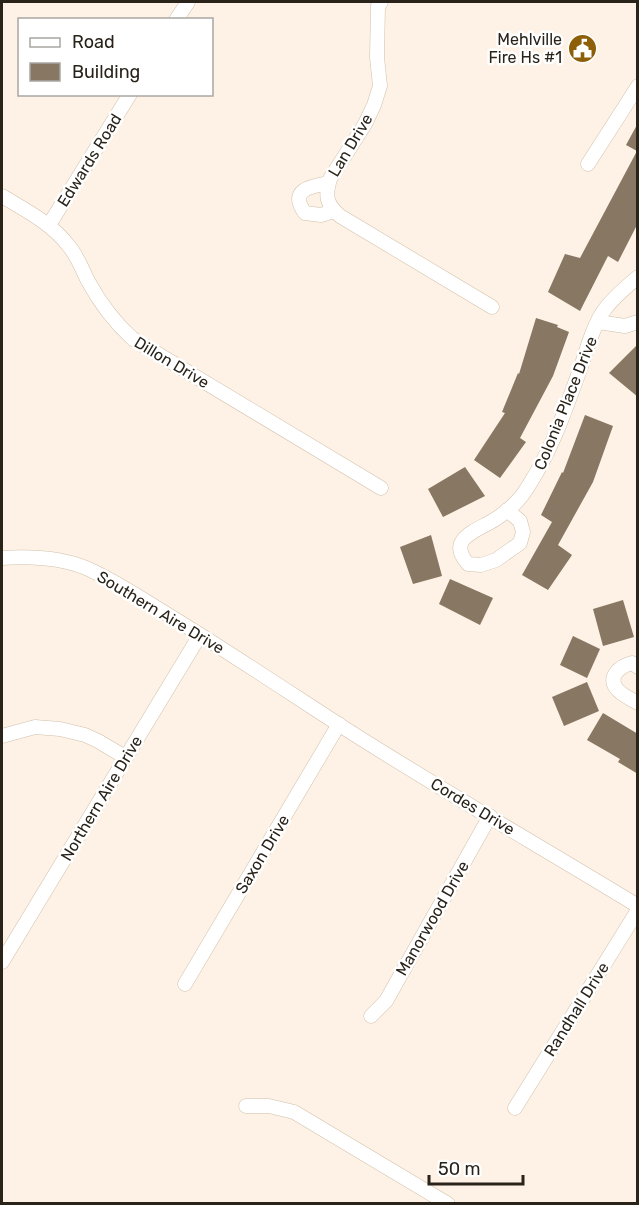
<svg xmlns="http://www.w3.org/2000/svg" width="639" height="1205" viewBox="0 0 639 1205" font-family="Rubik,sans-serif">
  <rect width="100%" height="100%" fill="#fdf2e5"/>
  <!-- building -->
  <g fill="#877763">
    <path d="M638,123V223L618,262L608,256L580,311L548,292L565,254L580,258L637,151L626,145Z"/>
    <path d="M536,318L558,325L557,327L569,332L553,376L520,438L526,442L500,478L474,460L505,413L502,412L518,373L519,374Z"/>
    <path d="M638,344V397L609,373Z"/>
    <path d="M585,415L613,426L593,482L558,545L572,555L548,590L522,575L552,522L541,515L562,472L563,473Z"/>
    <path d="M465,467L485,496L443,517L428,489Z"/>
    <path d="M431,535L442,576L413,584L400,547Z"/>
    <path d="M450,579L493,598L480,625L439,604Z"/>
    <path d="M623,600L634,637L603,646L593,609Z"/>
    <path d="M573,636L600,649L587,678L560,665Z"/>
    <path d="M587,682L599,711L564,726L552,697Z"/>
    <path d="M603,713L638,734V774L618,762L620,759L587,740Z"/>
  </g>
  <g fill="none" stroke-linecap="round" stroke-linejoin="round">
    <defs>
      <g id="street">
        <path d="M381,2L378,6L377,57L380,86L374,105L365,124L330,179C325,196 326,204 340,216L492,307"/>
        <path d="M176,20L188,2"/>
        <path d="M588,164L638,86"/>
        <path d="M328,183C311,186 288,190 305,213L321,215L334,211"/>
        <path d="M2,196C25,210 51,223 68,245C77,255 82,269 88,281C100,303 114,322 133,339L381,488"/>
        <path d="M49,225L130,94"/>
        <path d="M598,322L625,326L638,322"/>
        <path d="M507,510L520,521L523,532L520,543L496,560L481,565L468,564C446,539 476,531 494,520C507,512 521,499 529,485C553,448 567,405 582,364C587,348 595,321 605,309C614,297 626,287 638,277"/>
        <path d="M2,558C31,556 59,557 86,568C114,580 140,598 165,613C224,649 281,687 338,724C436,787 538,845 638,906"/>
        <path d="M638,667L632,663C620,666 608,676 616,688C621,695 631,699 638,703"/>
        <path d="M2,736L35,727L60,729L85,735L98,741L125,757"/>
        <path d="M2,962L200,635"/>
        <path d="M185,984L339,724"/>
        <path d="M371,1016L386,1001L490,816"/>
        <path d="M246,1106H269L294,1112L448,1204"/>
        <path d="M515,1108L638,910"/>
      </g>
    </defs>
    <!-- street casing -->
    <use href="#street" stroke="#d1c0aa" stroke-width="15"/>
    <!-- street -->
    <use href="#street" stroke="#fff" stroke-width="14"/>
  </g>
  <!-- icons -->
  <defs>
    <symbol id="civic-disc" viewBox="-11 -11 22 22"><circle r="9.5" fill="#8e5f09" stroke="#fff"/><path d="M-.6-6.5H3V-4.5H.6V-3L4-1V1h2V6H-6V1h2V-1L-.6-3ZM-1.2 2.5V6h2.4V2.5Z" fill="#fff"/></symbol>
  </defs>
  <g fill-rule="evenodd">
    <use href="#civic-disc" x="566" y="32" width="33" height="33"/>
  </g>
  <g text-anchor="middle" stroke-width="5" stroke-linejoin="round" paint-order="stroke">
    <!-- poi labels -->
    <g font-size="16" fill="#29231a" stroke="#fff" text-anchor="end">
      <text x="562" y="45">Mehlville<tspan x="562" dy="18">Fire Hs #1</tspan></text>
    </g>
    <!-- street labels -->
    <g font-size="16" fill="#29231a" stroke="#fff">
      <text transform="translate(350 145) rotate(-59)" y="6">Lan Drive</text>
      <text transform="translate(89 160) rotate(-58)" y="6">Edwards Road</text>
      <text transform="translate(172 362) rotate(31)" y="6">Dillon Drive</text>
      <text transform="translate(565 403) rotate(-68)" y="6">Colonia Place Drive</text>
      <text transform="translate(161 612) rotate(31)" y="6">Southern Aire Drive</text>
      <text transform="translate(101 798) rotate(-59)" y="6">Northern Aire Drive</text>
      <text transform="translate(473 806) rotate(31)" y="6">Cordes Drive</text>
      <text transform="translate(262 854) rotate(-59)" y="6">Saxon Drive</text>
      <text transform="translate(432 918) rotate(-60)" y="6">Manorwood Drive</text>
      <text transform="translate(576 1009) rotate(-58)" y="6">Randhall Drive</text>
    </g>
  </g>
  <!-- border -->
  <rect width="639" height="1205" fill="none" stroke="#29231a" stroke-width="6"/>
  <!-- legend -->
  <rect x="18" y="18" width="195" height="78" fill="#ffffff" stroke="#a9a7a3" stroke-width="1.5"/>
  <rect x="30" y="38" width="30" height="9" fill="#ffffff" stroke="#a9a7a3" stroke-width="1.5"/>
  <text x="72" y="48" font-size="18" fill="#29231a">Road</text>
  <rect x="30" y="63" width="30" height="18" fill="#877763" stroke="#a9a7a3" stroke-width="1.5"/>
  <text x="72" y="78" font-size="18" fill="#29231a">Building</text>
  <!-- scale -->
  <path d="M429 1175v9h94v-9" fill="none" stroke="#29231a" stroke-width="3"/>
  <text x="438" y="1175" font-size="18" fill="#29231a" stroke="#ffffff" stroke-width="4.5" paint-order="stroke">50 m</text>
</svg>
